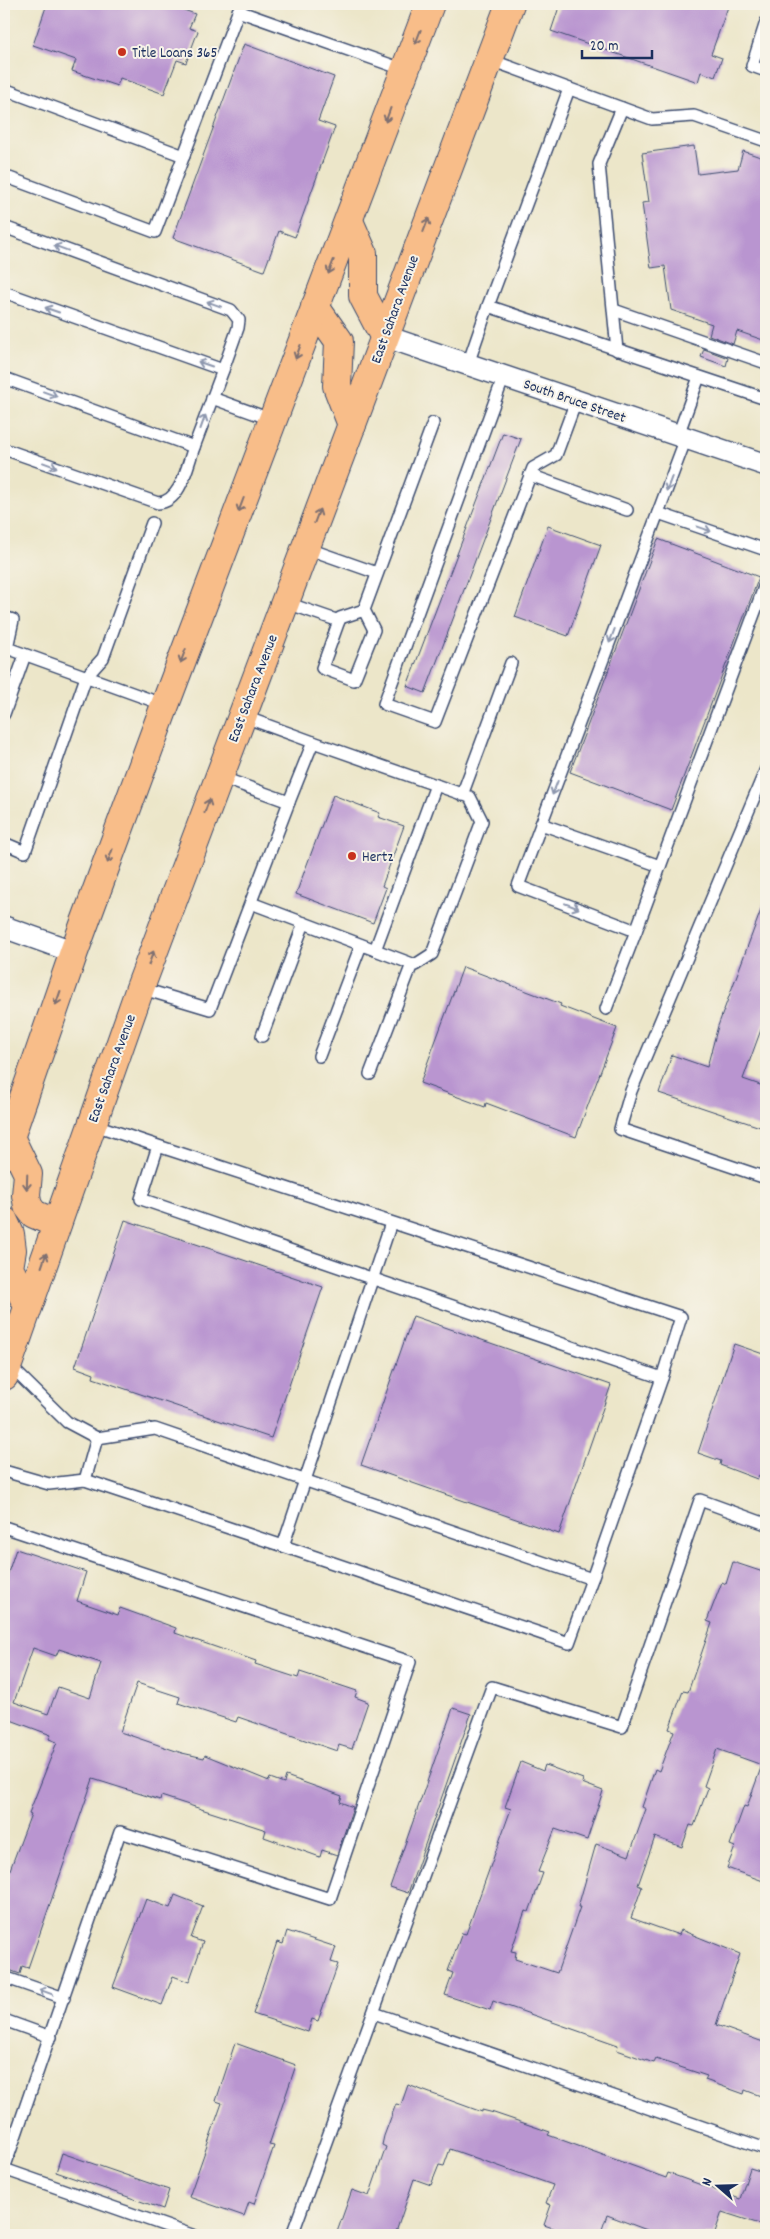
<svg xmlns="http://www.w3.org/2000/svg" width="770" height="2239" viewBox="0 0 770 2239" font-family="Dekko,sans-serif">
  <rect width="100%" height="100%" fill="#f7f3e8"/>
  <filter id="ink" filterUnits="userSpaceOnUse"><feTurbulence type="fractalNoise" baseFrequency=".02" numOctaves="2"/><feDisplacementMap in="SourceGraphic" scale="10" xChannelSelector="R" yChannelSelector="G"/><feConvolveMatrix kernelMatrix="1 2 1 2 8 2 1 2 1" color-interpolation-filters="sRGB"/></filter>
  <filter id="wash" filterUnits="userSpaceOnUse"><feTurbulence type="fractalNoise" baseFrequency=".0096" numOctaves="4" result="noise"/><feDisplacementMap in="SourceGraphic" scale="20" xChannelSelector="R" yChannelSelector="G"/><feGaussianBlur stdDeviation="1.12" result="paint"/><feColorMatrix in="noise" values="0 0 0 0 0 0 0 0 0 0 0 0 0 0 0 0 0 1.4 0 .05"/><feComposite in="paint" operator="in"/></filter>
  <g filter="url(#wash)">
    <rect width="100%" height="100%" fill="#ece6c9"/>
    <g id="blocks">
      <!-- building -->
      <g fill="#b995d0" fill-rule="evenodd">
        <path d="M47,4H167L195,14L189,28L198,31L186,63L177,60L164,94L120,78L117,86L72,71L76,60L33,45Z"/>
        <path d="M560,4H729L711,54L722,58L715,77L701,72L698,82L551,31Z"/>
        <path d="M244,44L334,77L318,121L335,127L295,237L279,231L264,271L173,238Z"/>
        <path d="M694,146L698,174L738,169L743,151L766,159V341L737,331L733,344L709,335L712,324L671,310L665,266L651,268L642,203L649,202L642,153Z"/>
        <path d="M704,349L728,358L726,366L701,357Z"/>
        <path d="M503,433L521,439L425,693L407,686Z"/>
        <path d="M548,526L601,545L568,636L515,617Z"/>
        <path d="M658,539L759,577L671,810L570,772Z"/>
        <path d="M333,795L380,813L378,817L404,826L382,886L386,888L373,923L296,894Z"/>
        <path d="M764,902H766V1016L743,1079L766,1087V1129L659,1093L672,1055L707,1067L718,1026Z"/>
        <path d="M463,967L561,1004L560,1006L617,1028L576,1137L486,1103L485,1107L420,1083Z"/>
        <path d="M125,1220L323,1287L271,1438L93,1378L94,1374L75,1367Z"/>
        <path d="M413,1316L611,1385L559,1534L361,1465Z"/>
        <path d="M734,1344L766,1355V1478L759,1475L757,1479L720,1465L721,1461L698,1453Z"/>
        <path d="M16,1549L86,1572L77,1601L118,1615L120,1608L176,1628L175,1633L256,1661L255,1664L298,1678L300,1672L357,1691L355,1697L368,1702L352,1749L339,1745L337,1751L238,1717L236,1722L178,1703L180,1697L137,1683L120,1732L182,1753L204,1758L205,1755L269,1781L270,1778L284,1783L286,1776L342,1796L340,1802L353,1807L337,1855L322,1850L320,1857L264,1837L266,1830L161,1796L160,1800L93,1779L28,1968L22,1966L20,1974L4,1968V1894L10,1875H8L31,1814L29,1813L57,1742L49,1739L51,1735L8,1719L7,1724L4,1723V1585ZM33,1648L56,1656L59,1649L101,1663L90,1698L58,1687L48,1714L14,1702Z"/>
        <path d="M733,1562L766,1573V1882L727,1868L735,1847L730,1845L744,1806L747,1807L762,1765L717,1749L704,1786L708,1788L694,1826L690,1825L682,1847L655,1837L638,1885L642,1887L631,1918L679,1935L681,1930L740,1954L716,2025L766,2043V2098L745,2090L744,2094L705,2080L707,2076L656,2059L654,2063L617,2050L618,2045L493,2001L490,2010L445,1995L453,1973L448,1971L462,1933L466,1934L511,1809L505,1807L521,1762L543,1771L545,1765L583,1779L582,1783L603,1791L587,1840L555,1829L538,1872L543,1873L529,1912L525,1911L511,1951L516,1952L515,1959L557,1973L580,1907H578L596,1844L629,1856L646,1809L642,1807L655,1769L659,1771L674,1731L669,1729L683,1691L688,1692L712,1623L707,1621L722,1582L726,1584Z"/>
        <path d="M453,1708L471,1714L408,1893L390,1887Z"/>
        <path d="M175,1895L203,1906L191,1938L203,1942L189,1982L173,1976L162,2005L113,1987L146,1899L170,1908Z"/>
        <path d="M287,1931L336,1947L331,1962L338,1964L318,2021L312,2019L308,2032L253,2014L277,1942L283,1944Z"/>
        <path d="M235,2043L296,2065L269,2145L274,2146L254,2204L249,2202L244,2216L189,2197L222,2103L216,2101Z"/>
        <path d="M408,2085L482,2112V2110L494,2113L550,2132L548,2135L666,2178L668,2173L740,2199L750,2168L766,2173V2226L722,2212L714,2235H645L647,2230L607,2215L600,2235H574L544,2225L551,2205L546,2203L553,2185L450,2149L444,2166L439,2165L431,2185L414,2179L395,2235H336L352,2190L369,2196L386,2147L382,2145L384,2136L396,2104L401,2105Z"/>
        <path d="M62,2153L169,2190L163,2209L56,2172Z"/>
      </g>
    </g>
  </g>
  <g filter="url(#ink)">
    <use href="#blocks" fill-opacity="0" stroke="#3a4a6e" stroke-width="1"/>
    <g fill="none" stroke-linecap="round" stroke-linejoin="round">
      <defs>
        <g id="lane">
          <path d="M238,11L405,70"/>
          <path d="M766,22L752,66L766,71"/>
          <path d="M488,59L652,119L694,116L766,141"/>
          <path d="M4,89L184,156"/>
          <path d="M4,176L155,232L241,4"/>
          <path d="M4,227L231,310L239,320L238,328L223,370"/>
          <path d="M4,292L223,370L194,447L4,378"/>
          <path d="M488,306L569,89"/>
          <path d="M614,310L766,363"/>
          <path d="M617,350L599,164L622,108"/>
          <path d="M468,364L488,306L766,399"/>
          <path d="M504,376L384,704L435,722L533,468L556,455L576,401"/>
          <path d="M212,398L273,420"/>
          <path d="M678,435L699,377"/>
          <path d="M686,438L518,886L636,931L766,582"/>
          <path d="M4,449L158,503C181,502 187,466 194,447"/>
          <path d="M530,475L627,510"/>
          <path d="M658,513L766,550"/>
          <path d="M306,548L377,573"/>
          <path d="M284,602L339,621"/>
          <path d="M364,610L374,630L354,680L322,668L340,618L364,610L433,423"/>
          <path d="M4,617L13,620L7,648L165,705"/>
          <path d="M4,714L25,655"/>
          <path d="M242,716L313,742L289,802"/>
          <path d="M766,769L631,1091L620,1129L766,1178"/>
          <path d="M462,795L511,663"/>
          <path d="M541,824L660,866"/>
          <path d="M4,843L25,852L86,677L103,658L152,523"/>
          <path d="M251,903L415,965L432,954L482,821L470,797L313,742"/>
          <path d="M375,950L436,785"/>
          <path d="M140,988L210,1009L289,802L220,777"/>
          <path d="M606,1009L636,931"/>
          <path d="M262,1036L304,923"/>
          <path d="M319,1056L361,945"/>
          <path d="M370,1074L412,964"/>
          <path d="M92,1124L158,1146L141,1199L662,1378L681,1317L158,1146"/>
          <path d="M8,1364L67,1422L97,1438L85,1480"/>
          <path d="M97,1438L155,1429L592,1579L569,1643L283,1546"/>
          <path d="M4,1471L49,1484L85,1480L283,1546L391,1223"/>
          <path d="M4,1527L410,1662L330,1899L120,1832L4,2169L192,2235"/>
          <path d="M592,1579L662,1378"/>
          <path d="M4,1977L64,1998"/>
          <path d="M374,2013L766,2149"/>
          <path d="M4,2020L51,2037"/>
          <path d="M292,2235L492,1687L622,1727L700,1500L766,1524"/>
        </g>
        <g id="street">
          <path d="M384,336L766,465"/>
          <path d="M4,927L74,952"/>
        </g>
        <g id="primary">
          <path d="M349,221L363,253V296L384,336"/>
          <path d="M315,307L339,341L337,386L352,425"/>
          <path d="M10,1137L28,1174L26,1195L28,1206L34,1214L57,1224"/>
          <path d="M4,1155L74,952L165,705L430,4"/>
          <path d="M4,1221L10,1234L12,1250L9,1268L28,1306"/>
          <path d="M4,1376L140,988L510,4"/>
        </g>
      </defs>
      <!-- lane casing -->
      <use href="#lane" stroke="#3a4a6e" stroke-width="14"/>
      <!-- street casing -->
      <use href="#street" stroke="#3a4a6e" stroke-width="24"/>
      <!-- primary casing -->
      <use href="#primary" stroke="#3a4a6e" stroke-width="30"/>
      <!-- lane -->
      <use href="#lane" stroke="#fff" stroke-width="11"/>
      <!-- street -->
      <use href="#street" stroke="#fff" stroke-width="21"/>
      <!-- primary -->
      <use href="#primary" stroke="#f8bd89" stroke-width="28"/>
    </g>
    <!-- one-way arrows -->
    <defs><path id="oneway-shaft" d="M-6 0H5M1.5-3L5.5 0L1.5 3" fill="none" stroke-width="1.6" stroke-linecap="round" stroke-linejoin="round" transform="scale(1.25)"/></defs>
    <g stroke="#7e6f71">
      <use href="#oneway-shaft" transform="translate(418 37) rotate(111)"/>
      <use href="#oneway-shaft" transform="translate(388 115) rotate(110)"/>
      <use href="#oneway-shaft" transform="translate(426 225) rotate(-69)"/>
      <use href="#oneway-shaft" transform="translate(331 267) rotate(111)"/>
      <use href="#oneway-shaft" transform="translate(298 352) rotate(110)"/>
      <use href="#oneway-shaft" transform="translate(241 505) rotate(111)"/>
      <use href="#oneway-shaft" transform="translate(317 516) rotate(-69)"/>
      <use href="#oneway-shaft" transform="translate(183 656) rotate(111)"/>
      <use href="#oneway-shaft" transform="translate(207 806) rotate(-70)"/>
      <use href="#oneway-shaft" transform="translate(110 856) rotate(110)"/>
      <use href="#oneway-shaft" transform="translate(151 958) rotate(-70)"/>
      <use href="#oneway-shaft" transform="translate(58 998) rotate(109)"/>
      <use href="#oneway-shaft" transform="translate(27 1182) rotate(92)"/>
      <use href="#oneway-shaft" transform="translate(44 1260) rotate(-71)"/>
    </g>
    <g stroke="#8d97ae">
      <use href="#oneway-shaft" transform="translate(61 248) rotate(-160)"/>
      <use href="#oneway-shaft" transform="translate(214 304) rotate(-160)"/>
      <use href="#oneway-shaft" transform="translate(52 310) rotate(-161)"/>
      <use href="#oneway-shaft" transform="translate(205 364) rotate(-161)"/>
      <use href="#oneway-shaft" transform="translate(50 394) rotate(20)"/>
      <use href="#oneway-shaft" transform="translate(203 422) rotate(-70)"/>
      <use href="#oneway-shaft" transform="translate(50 465) rotate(20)"/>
      <use href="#oneway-shaft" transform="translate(669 484) rotate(111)"/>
      <use href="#oneway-shaft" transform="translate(704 529) rotate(19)"/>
      <use href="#oneway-shaft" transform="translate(612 636) rotate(111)"/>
      <use href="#oneway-shaft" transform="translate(555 788) rotate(111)"/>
      <use href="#oneway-shaft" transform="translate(572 906) rotate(21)"/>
      <use href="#oneway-shaft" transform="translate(46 1992) rotate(-160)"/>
    </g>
  </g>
  <!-- markers -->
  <g fill="#c8321e" stroke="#f7f3e8" stroke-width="2">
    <circle cx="122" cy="52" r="5"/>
    <circle cx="352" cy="856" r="5"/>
  </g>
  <g text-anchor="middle" stroke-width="4" stroke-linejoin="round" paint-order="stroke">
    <!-- poi labels -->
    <g font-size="15" fill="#1b2f5e" stroke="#f7f3e8" text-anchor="start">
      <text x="132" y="57">Title Loans 365</text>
      <text x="362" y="861">Hertz</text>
    </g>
    <!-- street labels -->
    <g font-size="15" fill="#1b2f5e" stroke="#f7f3e8">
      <text transform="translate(394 309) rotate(-70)" y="5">East Sahara Avenue</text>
      <text transform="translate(575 400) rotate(19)" y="5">South Bruce Street</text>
      <text transform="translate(252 688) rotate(-69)" y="5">East Sahara Avenue</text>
      <text transform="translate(111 1068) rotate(-70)" y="5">East Sahara Avenue</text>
    </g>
  </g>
  <!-- margin -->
  <rect width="770" height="2239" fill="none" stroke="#f7f3e8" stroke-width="20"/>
  <!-- north arrow -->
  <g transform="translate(718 2186) rotate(290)" stroke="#f7f3e8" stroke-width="4" paint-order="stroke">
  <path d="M0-4L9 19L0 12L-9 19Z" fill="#1b2f5e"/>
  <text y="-8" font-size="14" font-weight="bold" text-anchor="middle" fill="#1b2f5e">N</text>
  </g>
  <!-- scale -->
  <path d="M582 50v8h70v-8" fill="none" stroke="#1b2f5e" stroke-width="2.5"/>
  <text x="590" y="50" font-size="15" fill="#1b2f5e" stroke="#f7f3e8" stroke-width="4" paint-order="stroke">20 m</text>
</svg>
